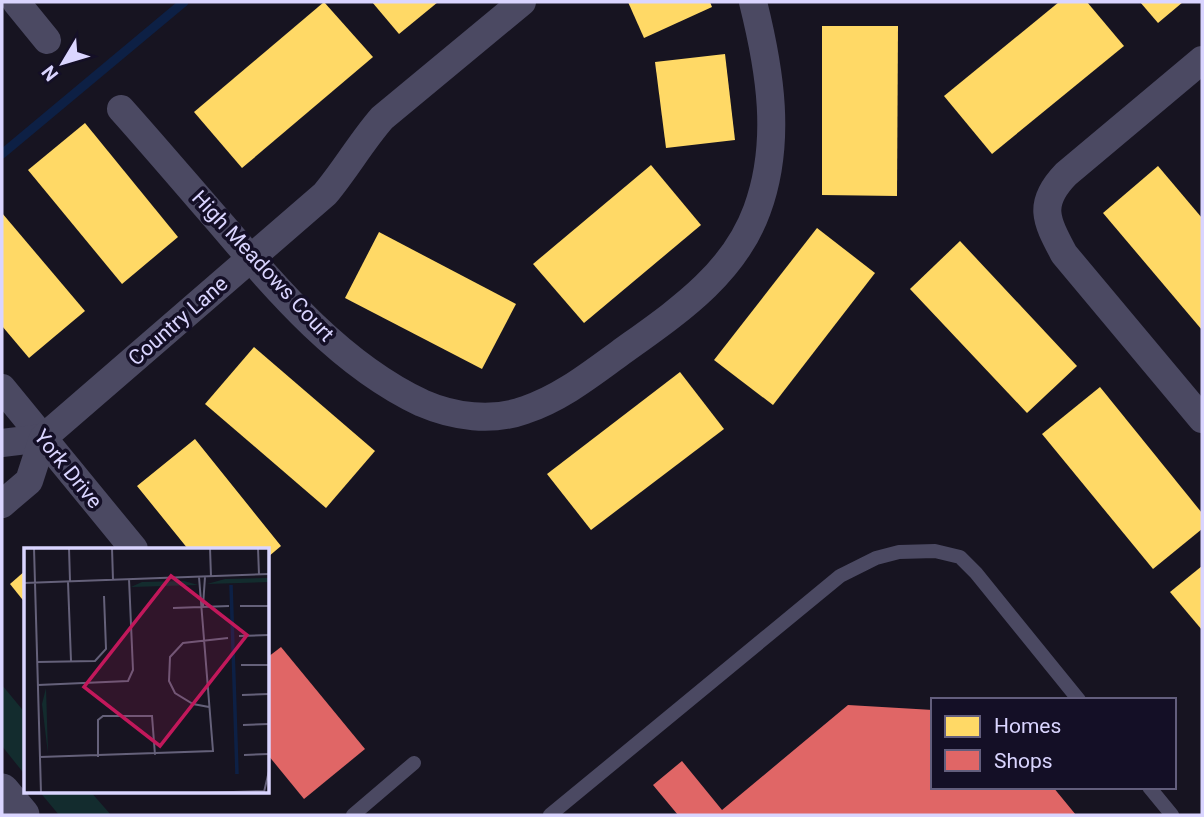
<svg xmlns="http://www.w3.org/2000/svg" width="1204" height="817" viewBox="0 0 1204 817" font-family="Roboto,sans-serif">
  <rect width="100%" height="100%" fill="#171421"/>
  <!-- green -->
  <g fill="#132c2e">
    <path d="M2,685L26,714V776L2,746Z"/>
    <path d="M39,791H90L111,815H59Z"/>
  </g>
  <!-- homes -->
  <g fill="#ffd966">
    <path d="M324,2L373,57L242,168L194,112Z"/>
    <path d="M372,2H438L399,34Z"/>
    <path d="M628,2H710L712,7L644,38Z"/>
    <path d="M1059,2H1087L1124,46L992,154L944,96Z"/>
    <path d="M1140,2H1183L1158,23Z"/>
    <path d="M822,26H898L897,196L822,195Z"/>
    <path d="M725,54L735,140L666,148L655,62Z"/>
    <path d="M85,123L178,237L122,284L28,170Z"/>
    <path d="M651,165L701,225L584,323L533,264Z"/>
    <path d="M1158,166L1202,218V330L1103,213Z"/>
    <path d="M2,213L85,311L29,358L2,326Z"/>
    <path d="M817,228L875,273L773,405L714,360Z"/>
    <path d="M379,232L516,304L482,369L345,298Z"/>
    <path d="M960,241L1077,366L1027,413L910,289Z"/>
    <path d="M254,347L375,451L326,508L205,404Z"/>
    <path d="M680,372L724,429L591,530L547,474Z"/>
    <path d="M1100,387L1202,513V529L1153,569L1042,434Z"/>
    <path d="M195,439L281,546L268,557V549H188L137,486Z"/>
    <path d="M1202,566V630L1170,592Z"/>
    <path d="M26,570V604L10,584Z"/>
  </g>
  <!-- shops -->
  <g fill="#e06666">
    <path d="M281,647L365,749L304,799L268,755V657Z"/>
    <path d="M848,705L933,710V787H1053L1076,815H678L653,785L682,761L722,810Z"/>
  </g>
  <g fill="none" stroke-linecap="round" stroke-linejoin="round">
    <!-- stream -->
    <path stroke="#0d2045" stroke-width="9" d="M2,154L184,2"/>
    <!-- service -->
    <g stroke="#4b4962" stroke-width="14">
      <path d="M1149,787L1172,815"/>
      <path d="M353,815L414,763"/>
      <path d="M550,815L840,576L876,558L899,552L935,551L960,557L976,573L1079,700"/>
    </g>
    <!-- minor -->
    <g stroke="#4b4962" stroke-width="28">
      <path d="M16,2L47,40"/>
      <path d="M1202,60L1066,174C1037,204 1046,220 1064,254L1202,419"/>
      <path d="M121,109C155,147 188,186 222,225C279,292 341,365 422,403C454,417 492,422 525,410C561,398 591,374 620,353C674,314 733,276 757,210C782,142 770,70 753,2"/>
      <path d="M2,388L134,549"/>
      <path d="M2,443L43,438"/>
      <path d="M2,504L29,481L43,438L325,194C346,169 361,142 382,118L522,2"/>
    </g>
    <!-- tertiary -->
    <path stroke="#4b4962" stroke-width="35" d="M2,791L22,815"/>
  </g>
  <g text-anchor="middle" stroke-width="7" stroke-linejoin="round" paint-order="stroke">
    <!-- street labels -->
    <g font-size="21" fill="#dad5ff" stroke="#140f26">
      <text transform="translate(263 266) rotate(47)" y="7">High Meadows Court</text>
      <text transform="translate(178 321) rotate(-41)" y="7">Country Lane</text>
      <text transform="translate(68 469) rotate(51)" y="7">York Drive</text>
    </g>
  </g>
  <!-- overview -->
  <g transform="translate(24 548)">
    <rect width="245" height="245" fill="#171421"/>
    <path d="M245,30V34L183,36L201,31ZM160,33L174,37L107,39L118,34ZM22,140L24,206L18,156Z" fill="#132c2e"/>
    <path fill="none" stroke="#0d2045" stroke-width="3.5" d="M207,37L213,226"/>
    <path fill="none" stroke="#65617a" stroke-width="2" d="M10,0L17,245M45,0L46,33M88,0L89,32M186,0L187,29M234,0L235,27M44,34L47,113M0,35L245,26M179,58L181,29M216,58H245M149,60L205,58M215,88L245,87M13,114L71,113L82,101L80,48M217,117H245M14,137L104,133L109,122L105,31M218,147L245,146M185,159L169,156L151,145L145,133L146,109L159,95L204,90M219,177L245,176M220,207L245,206M16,209L189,203L175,29M74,209V172L79,168H128L131,207M240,244L245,223M178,245L240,243"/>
    <path fill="#c2185b" fill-opacity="0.15" stroke="#c2185b" stroke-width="3.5" d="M147,28L223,87L136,198L60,139Z"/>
    <rect width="245" height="245" fill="none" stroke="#dad5ff" stroke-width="3.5"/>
  </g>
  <!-- border -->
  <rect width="1204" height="817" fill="none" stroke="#dad5ff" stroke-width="7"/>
  <!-- legend -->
  <rect x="931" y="698" width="245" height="91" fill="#140f26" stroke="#635e7d" stroke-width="2"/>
  <rect x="945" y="716" width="35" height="21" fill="#ffd966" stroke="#635e7d" stroke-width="2"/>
  <text x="994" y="733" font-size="21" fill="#dad5ff">Homes</text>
  <rect x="945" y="750" width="35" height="21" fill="#e06666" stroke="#635e7d" stroke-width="2"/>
  <text x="994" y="768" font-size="21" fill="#dad5ff">Shops</text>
  <!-- north arrow -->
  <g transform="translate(63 63) rotate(232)" stroke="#140f26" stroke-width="5" paint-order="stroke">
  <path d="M0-5L12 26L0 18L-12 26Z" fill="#dad5ff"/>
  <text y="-10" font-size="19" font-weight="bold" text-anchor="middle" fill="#dad5ff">N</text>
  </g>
</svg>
